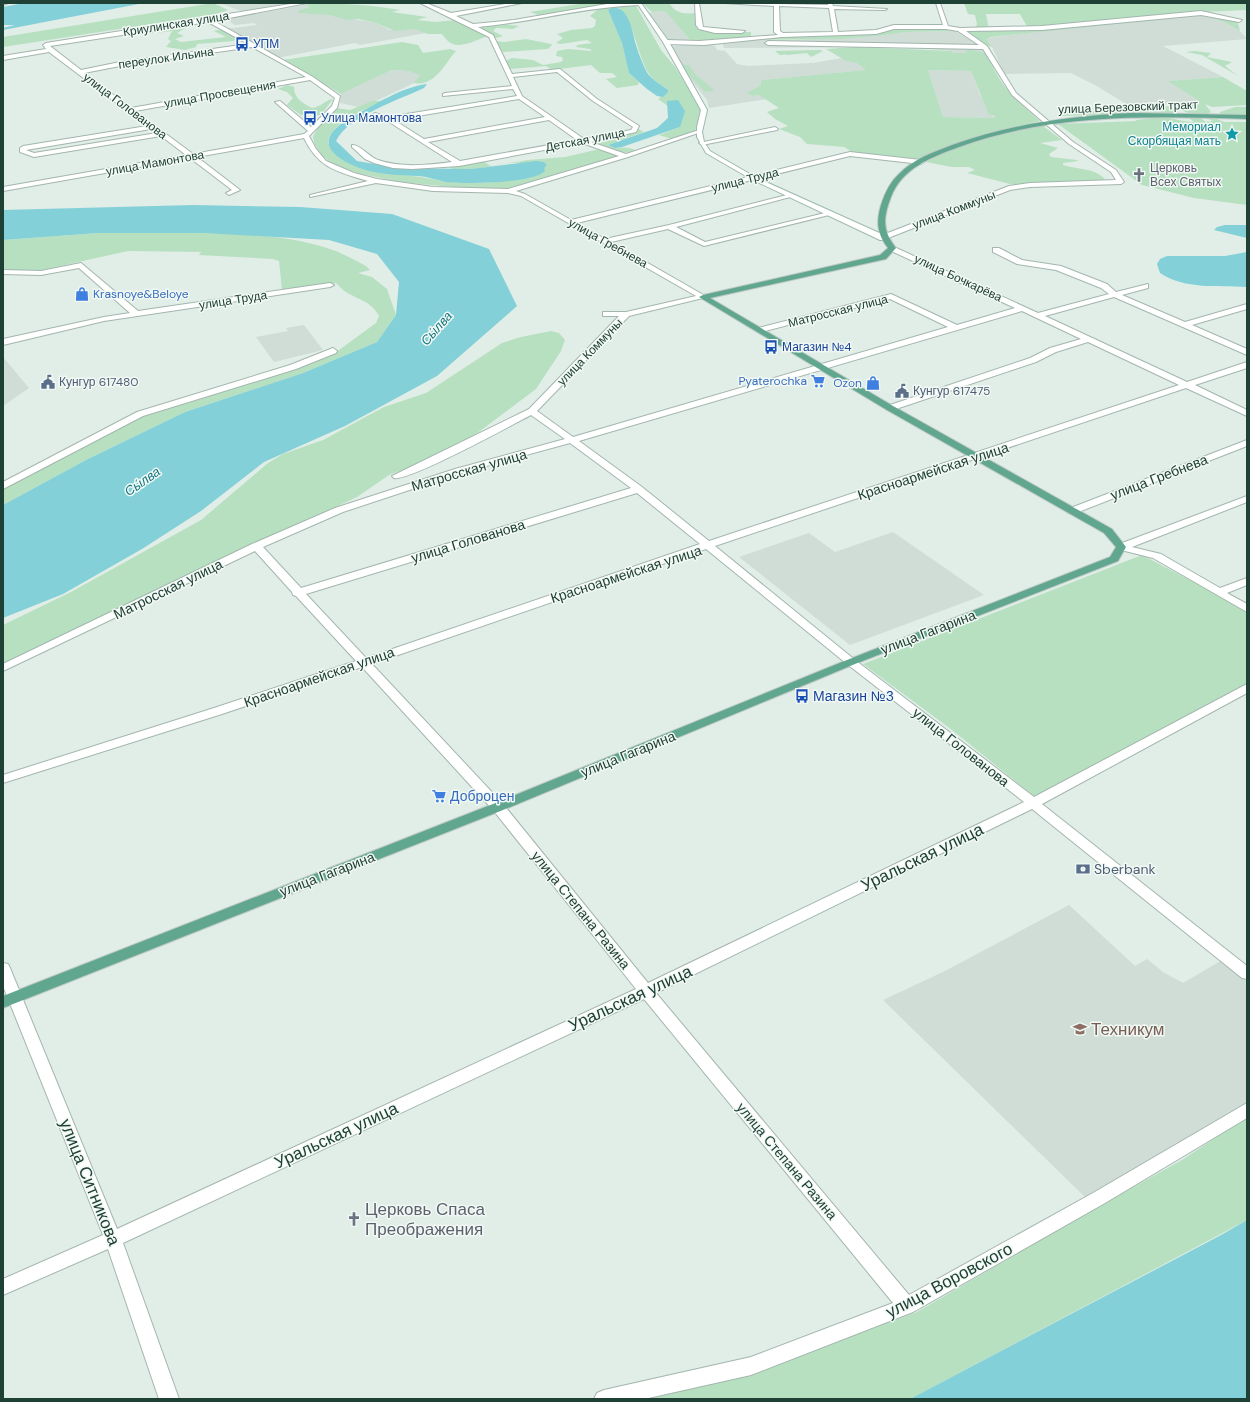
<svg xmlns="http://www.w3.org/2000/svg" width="1250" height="1402" viewBox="0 0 1250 1402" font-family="'DM Sans',sans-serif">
  <rect width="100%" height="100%" fill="#e1ede7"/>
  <!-- built -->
  <g fill="#cfddd6">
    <path d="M226,3H287L290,4L244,12L222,4Z"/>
    <path d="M305,5L310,7V12L376,23L390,30L414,29L426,33L360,45L355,43L277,58L226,28H234L257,25L254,23L235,25L229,21L233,18Z"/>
    <path d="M660,11L666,12L690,40L667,41L648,13Z"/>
    <path d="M1203,15L1224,22L1240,31L1247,39L1163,46L1223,77L1169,81L1202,102L1133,108L1095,85L1071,73L1004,74L995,53L987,38L1041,31Z"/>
    <path d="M955,31L983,48L986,52H965V53H952V51L908,47H861L724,48L723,45L724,40H791L885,35L904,32Z"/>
    <path d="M706,44L715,46L717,50L725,51L737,64L748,66L813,63L842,58L846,61L857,63L867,70L761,80V85L748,93L752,96L759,95L767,99L709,108L707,100L684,71L671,46Z"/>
    <path d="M392,70L408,71L421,75L414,83L378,100L359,107L340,103L341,94Z"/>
    <path d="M928,70L971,71L980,95L995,118L943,117Z"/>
    <path d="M304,325L323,350L274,362L256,337L288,331L286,328Z"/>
    <path d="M3,357L29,388L3,406Z"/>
    <path d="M893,532L984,595L850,645L739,557L809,533L835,552Z"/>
    <path d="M1069,905L1135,966L1147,959L1163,972L1183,983L1224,959L1247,977V1105L1086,1198L883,1000L945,971Z"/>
  </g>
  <!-- green -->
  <g fill="#b7e0c0" fill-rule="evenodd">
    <path d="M213,3L228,10L216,14L3,47V37Z"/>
    <path d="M312,3C342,3 370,5 400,10L392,12L427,17L417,20L435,22L457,20L488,36C478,39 458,51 448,41C445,39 444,36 442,34H428L414,29L395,31L376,23L358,19L347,20L329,15L299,13L298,11L310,7L305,5Z"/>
    <path d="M585,3H634L592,8L544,17L530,12Z"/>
    <path d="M642,3H669C676,14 684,14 696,13L699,28L716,32H751V37L691,41L666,12L660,11L652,12Z"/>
    <path d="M964,3H1247V10L1203,12L1028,28L1020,14H986L989,29H975L977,24L975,15L968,14Z"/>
    <path d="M635,4L661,50L675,67L701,109L695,132L672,139L659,135L680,127L668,103V106L658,99L668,92V90C661,85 653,80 649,74C638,58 633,16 617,7L608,10L622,43L629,73L639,82L638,85L617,88L606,79L617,77L612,73H600L591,65L552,70L546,66L510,69L505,61L512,58L533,60L543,65L561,62L563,60L562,57L556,56L557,51L568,49L592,51L590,49L576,47L577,45L592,43L587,40L561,44L556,43L563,38L557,34L571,30L592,28L595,26L596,20L590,16L601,7Z"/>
    <path d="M1202,14L1237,20L1240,31L1224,22L1203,15L990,37L987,39L992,47L984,45L963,31L1044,29Z"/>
    <path d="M197,23H207L187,27L177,33L184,36L175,39L181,42L226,37L214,31C223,28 229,33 235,39L234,41L197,44L196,47L185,50L166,47L171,41L168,39L172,31L138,35L131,33Z"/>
    <path d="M504,24L519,26L513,29L496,28L493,31L503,36L496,38L477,28Z"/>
    <path d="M901,27L948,29L955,31L905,32L886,35L839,39L734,40L845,33Z"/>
    <path d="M526,39L551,44L552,45L548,49L503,52L495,41L504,42Z"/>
    <path d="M402,42L418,45L423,53L450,49L456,51C445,63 435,87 414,83L420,75L408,71L392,70L341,94L283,60Z"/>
    <path d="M855,47L952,51V53H965L969,49H977L974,51L987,53C999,86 1014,98 1040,121L955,144L917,160L854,153L844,147L807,144L800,137L779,129L788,126L775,119L767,112L779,108L759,95L752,96L747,93L761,85V80L866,70L857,63L846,61L826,49ZM928,70L971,71L989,115H994L995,118L943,117Z"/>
    <path d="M820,50L823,51L811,57L807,53L787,55L783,54L784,55H780L775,51Z"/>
    <path d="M1195,51L1211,53L1207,57L1232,62L1225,66L1238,76L1202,55L1186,52Z"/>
    <path d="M682,65H689L695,74L714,90L713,91L705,92L687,73Z"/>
    <path d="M1223,77L1247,91V105L1212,107L1205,104L1211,112C1199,120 1182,111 1171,105L1201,102L1168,81Z"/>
    <path d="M287,85L294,87C294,99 303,103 312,108C321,107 327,99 333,99L321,115H301L287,105L293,98L287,92L278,89Z"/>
    <path d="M372,101H383C366,109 329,123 328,143L359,168L373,171L421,177L447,182L488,183L541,174C536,171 526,163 520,163C505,161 459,176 449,167L481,160L491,166L528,160L565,157L600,149L619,157L513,188H463L400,182L357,173L331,163L322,155L315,145L313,137L318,127L336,108L350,110Z"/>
    <path d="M1171,106L1175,110L1174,113L1060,116L1072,113Z"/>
    <path d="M1235,107H1247V116L1220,115V112Z"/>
    <path d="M1162,117C1174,118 1183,122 1194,122L1188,117H1199L1206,122L1213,121L1206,118H1215L1224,122H1247V205L1194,198L1142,185L1058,124L1136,121V120Z"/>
    <path d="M1040,124L1062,140L1040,143L1058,148L1049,154L1051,157L1077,160L1078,161L1063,163V165C1078,170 1093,167 1105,179L1103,181L1018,186L967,173L975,170L969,167H952L926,162L959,146Z"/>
    <path d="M638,129L644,132L608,145C618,150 624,145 635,150L634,151L621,153L598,144Z"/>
    <path d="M98,233C169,233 259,227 327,248C341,252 354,260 366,266L370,270L358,273L372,277L387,289L396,315L377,342L303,373L185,412L86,460L3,505V489L136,419L275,374L339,350L376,323L379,316C368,296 351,301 336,283L282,290L279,261L273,259L199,255L201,252L128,251L42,270L5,272L8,269H3V240Z"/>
    <path d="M551,331L559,333L565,340L561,351L536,389L476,434L425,461L389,475L357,497L319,515L3,664V625L71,592L201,520L268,463L283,454L323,440L384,407L426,393L502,343L521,337Z"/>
    <path d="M1142,555L1222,597L1247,613V683L1035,797L952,730L863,664Z"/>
    <path d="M1247,1117V1220L910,1399H650L771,1366L917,1312L1094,1209L1182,1160Z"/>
  </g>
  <!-- water -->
  <g fill="#83d0d8">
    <path d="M24,3H144L3,30V28L15,25H3V7Z"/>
    <path d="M613,7C630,8 632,32 636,45C638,52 644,68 648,74C653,80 661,85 668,90V92L663,97L657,96L647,89L629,73L622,43L608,10Z"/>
    <path d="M427,84L424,88C399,100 348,116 336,141L357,161L398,168L471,169L536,161L544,162L547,165L544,168L545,171C531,184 466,184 446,182C437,180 428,177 419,176C400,175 378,175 359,168C324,154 316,137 352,117C374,105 402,87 427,84Z"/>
    <path d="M678,100L685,111L680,127L622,147L615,148L608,145L657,128L668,118L667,101Z"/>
    <path d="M193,205L300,207L392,214L489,249L517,306L437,376L345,426L264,462L201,511L142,549L63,594L3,618V505L86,460L185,412L303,373L377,342L396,315L399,282L377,254L329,240L205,233H98L3,240V210Z"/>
    <path d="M1225,225H1247V238L1214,230L1217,227Z"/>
    <path d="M1247,252V287C1217,285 1186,290 1160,273L1157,264L1160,259L1167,256H1225Z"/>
    <path d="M1247,1220V1399H910L1223,1234Z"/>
  </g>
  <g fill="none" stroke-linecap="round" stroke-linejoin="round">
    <defs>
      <g id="street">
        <path d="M3,3H8L3,5Z"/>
        <path d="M297,3H307L214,21L313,77L340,96L337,108L309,136L316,149L326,161L354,173L377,179L433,187L508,189L619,156L582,143L459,166L412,169L393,168L374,163L365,159L352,147V145C360,144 369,157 378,160C401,168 428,165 452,162L386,120L372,115L375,113L388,117L517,96L513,89L443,96V94L445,93L512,86L489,37L420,3H426L451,13L511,3H522L456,16L473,24L514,20L607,4L641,3L639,5C585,7 532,22 478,27L493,35L512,74L560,69L597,99L639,126L636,132L591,142L626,154L696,131L701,132L628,157L516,191L525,194L571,220L850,152L921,160L924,162L921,164L850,156L577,223L605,239L669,225L791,194L794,196L676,227L705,242L829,212L833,214L704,246L668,229L611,242L707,297L629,316L537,411L573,437L948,327L890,299L761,332H758V328L891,294L957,325L1015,308L889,250V246H892L1038,313L1109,294L1101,288L1056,270L1017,264L993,252V248H999L1022,260L1061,266L1107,284L1116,292L1148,284V288L1122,295L1185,322L1247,304V309L1192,325L1247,349V355L1114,297L1045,316L1187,382L1247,362V368L1195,385L1247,410V416L1186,388L715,546L855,660L1034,797L1247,684V693L1042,804L1247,966V979L1242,978L1032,809L656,993L909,1295L1093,1193L1247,1103V1118L1105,1203L913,1312L751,1375L644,1399H594L597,1393L604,1390L751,1357L893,1303L644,999L123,1243L179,1399H159L108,1249L3,1295V1279L103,1235L3,986V963L8,964L10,968L117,1229L636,989L493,810L362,667L222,714L3,783V775L214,708L356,661L296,596L293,595L292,592L255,551L3,671V664L252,544L335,508L455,469L565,439L531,415C512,425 408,482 394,478L392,476L529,409L619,316H603V312H626L696,296L521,196L508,193L433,191L376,183L310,197V195L368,181C338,172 318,168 304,138L197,157L240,190L229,195L226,193L232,190L190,158L3,191V187L186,155L161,136L34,157L20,152V148L23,146L147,126L49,52L3,60V56L46,49L43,45L46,43ZM208,22L248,44L120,62L81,70L50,46ZM252,47L306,77L131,108L84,73L120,66ZM557,72L593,101L633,127L631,130L584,139L522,96L513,77ZM310,80L335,98L332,106L311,127L280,101L275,102L308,131L304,134L193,154L135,111ZM519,99L545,117L424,139L394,120ZM549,120L577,140L460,161L428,142ZM151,129L157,133L34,153L26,150ZM1022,311L1081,339L1050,348L1030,358L887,406V410H893L1036,362L1056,352L1088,342L1179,385L709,541L642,487L579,441ZM570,443L631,488L301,588L263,547L343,512L461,473ZM637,493L700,544L366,658L306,594ZM706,549L847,664L1024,802L648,983L503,804L372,664Z"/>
        <path d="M695,3H699L703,27L745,31L742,33H715L699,29L696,25Z"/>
        <path d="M724,3L828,5V3H832L833,6L887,9L885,10L834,9L838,32L876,30L894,25H943L936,3H940L948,26L960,28L1042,26L1201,11L1242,20L1239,22L1201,15L1042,30L966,31L987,46L1016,93L1073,142L1116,170L1124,182L1121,184L1030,187L1010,190L883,240H880V236L1009,186L1030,183L1116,180L1111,172L1069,144L1012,95L983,49L768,45L765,43L768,41L979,45L958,31L946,29H894L876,34L782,37L704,45L666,44L663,42L666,40L699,41L778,35L774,32V6ZM779,6L829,8L833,32L783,33L780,31Z"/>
        <path d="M775,127L778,129L777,130L702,145L699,143Z"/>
        <path d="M81,263L138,311L330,283L334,285L330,287L104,321L3,345V339L104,317L130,313L79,268L41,275L3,274V270L41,271Z"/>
        <path d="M333,348L337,351L336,353L296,369L143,416L3,489V482L137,412L290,365Z"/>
        <path d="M1247,440V446L1076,513H1068L1067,511L1068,509Z"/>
        <path d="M1247,496V502L1132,547L1161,554L1220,588L1247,578V585L1227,593L1247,604V612L1153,558L1117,549L1116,547L1117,545Z"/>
      </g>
      <path id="secondary" d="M637,3H641L669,42L707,110L702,132L704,142L710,151L755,177L886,236V240H880L751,179L706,153L697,137V127L701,110L663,42Z"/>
      <path id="primary" d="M1132,113L1247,115V119C1149,116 1052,113 959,147C932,157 902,168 891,197C883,218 882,230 896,248L886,259L710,298L893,406L1112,529L1126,547L1118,561L855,664L503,810L3,1008V996L493,804L847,660L1110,557L1116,547L1104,533L887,410L699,297L703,295L880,255L888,248C877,234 876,222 881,205C885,193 890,182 899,174C913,159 934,152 952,145C1011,124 1070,116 1132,113Z"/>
    </defs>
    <!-- street casing -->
    <use href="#street" stroke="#a3b6ae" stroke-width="2"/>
    <!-- secondary casing -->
    <use href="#secondary" stroke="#9ebaae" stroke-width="2"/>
    <!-- primary casing -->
    <use href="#primary" stroke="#c0cac6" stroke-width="2"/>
    <!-- street -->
    <use href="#street" fill="#fff" fill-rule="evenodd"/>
    <!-- secondary -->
    <use href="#secondary" fill="#fff" fill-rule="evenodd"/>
    <!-- primary -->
    <use href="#primary" fill="#61a790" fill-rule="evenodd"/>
  </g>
  <!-- icons -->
  <defs>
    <symbol id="bus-bare" viewBox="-9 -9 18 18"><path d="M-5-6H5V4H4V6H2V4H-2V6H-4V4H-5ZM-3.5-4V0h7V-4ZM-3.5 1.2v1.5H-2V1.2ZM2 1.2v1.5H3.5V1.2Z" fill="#1a4fb4" stroke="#f2f9f5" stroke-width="2.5" paint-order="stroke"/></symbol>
    <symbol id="sight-bare" viewBox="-9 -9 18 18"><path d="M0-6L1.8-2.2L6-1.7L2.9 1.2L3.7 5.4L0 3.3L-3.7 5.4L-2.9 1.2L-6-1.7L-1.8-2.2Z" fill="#0f9aa8" stroke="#f2f9f5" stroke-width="2.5" paint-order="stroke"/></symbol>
    <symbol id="church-bare" viewBox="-9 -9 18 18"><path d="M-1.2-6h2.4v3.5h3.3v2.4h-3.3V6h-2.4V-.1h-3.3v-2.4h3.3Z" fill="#6b7280" stroke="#f2f9f5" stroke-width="2.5" paint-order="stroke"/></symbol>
    <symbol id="shop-bare" viewBox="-9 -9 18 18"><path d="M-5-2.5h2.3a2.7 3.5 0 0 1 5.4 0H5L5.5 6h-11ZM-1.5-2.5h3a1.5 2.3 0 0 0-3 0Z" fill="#3f7fe0" stroke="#f2f9f5" stroke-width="2.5" paint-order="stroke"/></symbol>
    <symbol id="supermarket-bare" viewBox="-9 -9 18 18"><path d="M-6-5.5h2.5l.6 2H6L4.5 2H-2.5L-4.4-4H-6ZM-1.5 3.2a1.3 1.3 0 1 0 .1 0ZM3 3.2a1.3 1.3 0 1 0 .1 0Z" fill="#3f7fe0" stroke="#f2f9f5" stroke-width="2.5" paint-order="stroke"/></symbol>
    <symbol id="civic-bare" viewBox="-9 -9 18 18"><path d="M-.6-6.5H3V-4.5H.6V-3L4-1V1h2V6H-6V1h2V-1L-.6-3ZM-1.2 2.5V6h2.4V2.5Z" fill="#5c6f8a" stroke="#f2f9f5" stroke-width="2.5" paint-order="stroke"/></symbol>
    <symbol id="bank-bare" viewBox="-9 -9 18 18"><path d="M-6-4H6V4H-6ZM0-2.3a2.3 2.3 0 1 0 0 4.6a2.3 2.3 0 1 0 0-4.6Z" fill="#5c6f8a" stroke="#f2f9f5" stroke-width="2.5" paint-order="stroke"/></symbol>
    <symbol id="university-bare" viewBox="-9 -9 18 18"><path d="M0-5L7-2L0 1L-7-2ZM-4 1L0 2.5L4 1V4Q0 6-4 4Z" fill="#8d6e63" stroke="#f2f9f5" stroke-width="2.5" paint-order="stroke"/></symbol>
  </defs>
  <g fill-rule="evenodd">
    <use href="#bus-bare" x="232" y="34" width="20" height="20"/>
    <use href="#bus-bare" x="300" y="108" width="20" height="20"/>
    <use href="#sight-bare" x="1222" y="124" width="20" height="20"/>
    <use href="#church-bare" x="1129" y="165" width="20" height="20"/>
    <use href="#shop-bare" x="72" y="284" width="20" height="20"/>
    <use href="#bus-bare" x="761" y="337" width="20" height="20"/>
    <use href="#supermarket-bare" x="808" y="371" width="20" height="20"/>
    <use href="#civic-bare" x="38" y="372" width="20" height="20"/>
    <use href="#shop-bare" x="863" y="373" width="20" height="20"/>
    <use href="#civic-bare" x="892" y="381" width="20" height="20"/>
    <use href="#bus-bare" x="792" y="686" width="20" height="20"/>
    <use href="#supermarket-bare" x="429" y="786" width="20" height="20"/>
    <use href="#bank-bare" x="1073" y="859" width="20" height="20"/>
    <use href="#university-bare" x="1070" y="1019" width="20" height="20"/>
    <use href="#church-bare" x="344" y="1209" width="20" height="20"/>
  </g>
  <g text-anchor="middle" stroke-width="3" stroke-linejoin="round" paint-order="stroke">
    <!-- far-street labels -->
    <g font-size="12" fill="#1f4035" stroke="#f2f9f5">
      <text transform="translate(176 24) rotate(-9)" y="4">Криулинская улица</text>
      <text transform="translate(166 58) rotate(-8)" y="4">переулок Ильина</text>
      <text transform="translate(220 94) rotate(-10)" y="4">улица Просвещения</text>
      <text transform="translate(125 106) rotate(37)" y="4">улица Голованова</text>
      <text transform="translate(1128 107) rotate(-2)" y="4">улица Березовский тракт</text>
      <text transform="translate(585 140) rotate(-11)" y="4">Детская улица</text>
      <text transform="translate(155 163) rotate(-10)" y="4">улица Мамонтова</text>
      <text transform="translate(745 180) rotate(-14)" y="4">улица Труда</text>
      <text transform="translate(954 210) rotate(-21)" y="4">улица Коммуны</text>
      <text transform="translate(608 243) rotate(29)" y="4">улица Гребнева</text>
      <text transform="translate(958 278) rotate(25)" y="4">улица Бочкарёва</text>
      <text transform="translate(233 300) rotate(-9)" y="4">улица Труда</text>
      <text transform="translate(838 311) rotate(-14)" y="4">Матросская улица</text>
      <text transform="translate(590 352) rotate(-46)" y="4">улица Коммуны</text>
    </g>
    <!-- far-transit labels -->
    <g font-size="12" fill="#164399" stroke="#f2f9f5" text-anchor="start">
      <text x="253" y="48">УПМ</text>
      <text x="321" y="122">Улица Мамонтова</text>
      <text x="782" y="351">Магазин №4</text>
    </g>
    <!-- far-culture labels -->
    <g font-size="12" fill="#0d838f" stroke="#f2f9f5" text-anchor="end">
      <text x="1221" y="131">Мемориал<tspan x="1221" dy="14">Скорбящая мать</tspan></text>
    </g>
    <!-- far-worship labels -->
    <g font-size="12" fill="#5b616d" stroke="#f2f9f5" text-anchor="start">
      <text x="1150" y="172">Церковь<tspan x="1150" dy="14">Всех Святых</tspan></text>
    </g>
    <!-- far-shop labels -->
    <g font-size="12" fill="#366cbe" stroke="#f2f9f5" text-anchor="end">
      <text x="93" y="298" text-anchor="start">Krasnoye&amp;Beloye</text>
      <text x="807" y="385">Pyaterochka</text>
      <text x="862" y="387">Ozon</text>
    </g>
    <!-- far-service labels -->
    <g font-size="12" fill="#4e5e75" stroke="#f2f9f5" text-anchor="start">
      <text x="59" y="386">Кунгур 617480</text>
      <text x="913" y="395">Кунгур 617475</text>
    </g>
    <!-- far-water labels -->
    <g font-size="13" font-style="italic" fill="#137681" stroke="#f2f9f5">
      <text transform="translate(436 328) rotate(-49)" y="5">Сы́лва</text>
      <text transform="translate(142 481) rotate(-35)" y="5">Сы́лва</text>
    </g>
    <!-- street labels -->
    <g font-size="14" fill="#1f4035" stroke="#f2f9f5">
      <text transform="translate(469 470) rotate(-16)" y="5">Матросская улица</text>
      <text transform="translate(933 471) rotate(-18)" y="5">Красноармейская улица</text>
      <text transform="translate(1159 477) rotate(-21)" y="5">улица Гребнева</text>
      <text transform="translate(468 541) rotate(-17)" y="5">улица Голованова</text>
      <text transform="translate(626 574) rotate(-18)" y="5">Красноармейская улица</text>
      <text transform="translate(168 589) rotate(-26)" y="5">Матросская улица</text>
      <text transform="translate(928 632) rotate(-21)" y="5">улица Гагарина</text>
      <text transform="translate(319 677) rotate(-19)" y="5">Красноармейская улица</text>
      <text transform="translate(961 747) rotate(38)" y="5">улица Голованова</text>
      <text transform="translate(628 754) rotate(-22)" y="5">улица Гагарина</text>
      <text transform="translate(327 874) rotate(-21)" y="5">улица Гагарина</text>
      <text transform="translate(581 910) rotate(51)" y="5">улица Степана Разина</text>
      <text transform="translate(787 1161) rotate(50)" y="5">улица Степана Разина</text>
    </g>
    <!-- transit labels -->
    <g font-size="14" fill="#164399" stroke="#f2f9f5" text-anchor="start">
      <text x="813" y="701">Магазин №3</text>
    </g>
    <!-- shop labels -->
    <g font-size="14" fill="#366cbe" stroke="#f2f9f5" text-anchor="start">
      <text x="450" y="801">Доброцен</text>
    </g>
    <!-- service labels -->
    <g font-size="14" fill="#4e5e75" stroke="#f2f9f5" text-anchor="start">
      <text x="1094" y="874">Sberbank</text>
    </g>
    <!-- near-street labels -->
    <g font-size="17" fill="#1f4035" stroke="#f2f9f5">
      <text transform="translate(922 857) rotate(-26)" y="6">Уральская улица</text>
      <text transform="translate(630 998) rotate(-25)" y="6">Уральская улица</text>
      <text transform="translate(336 1135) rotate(-25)" y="6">Уральская улица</text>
      <text transform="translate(90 1182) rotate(68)" y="6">улица Ситникова</text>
      <text transform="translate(949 1280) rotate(-28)" y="6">улица Воровского</text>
    </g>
    <!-- near-education labels -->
    <g font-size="17" fill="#785e54" stroke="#f2f9f5" text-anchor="start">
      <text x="1091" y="1035">Техникум</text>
    </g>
    <!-- near-worship labels -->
    <g font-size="17" fill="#5b616d" stroke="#f2f9f5" text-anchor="start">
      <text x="365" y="1215">Церковь Спаса<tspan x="365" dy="20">Преображения</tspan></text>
    </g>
  </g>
  <!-- border -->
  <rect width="1250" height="1402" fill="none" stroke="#1f4035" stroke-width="8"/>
</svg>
